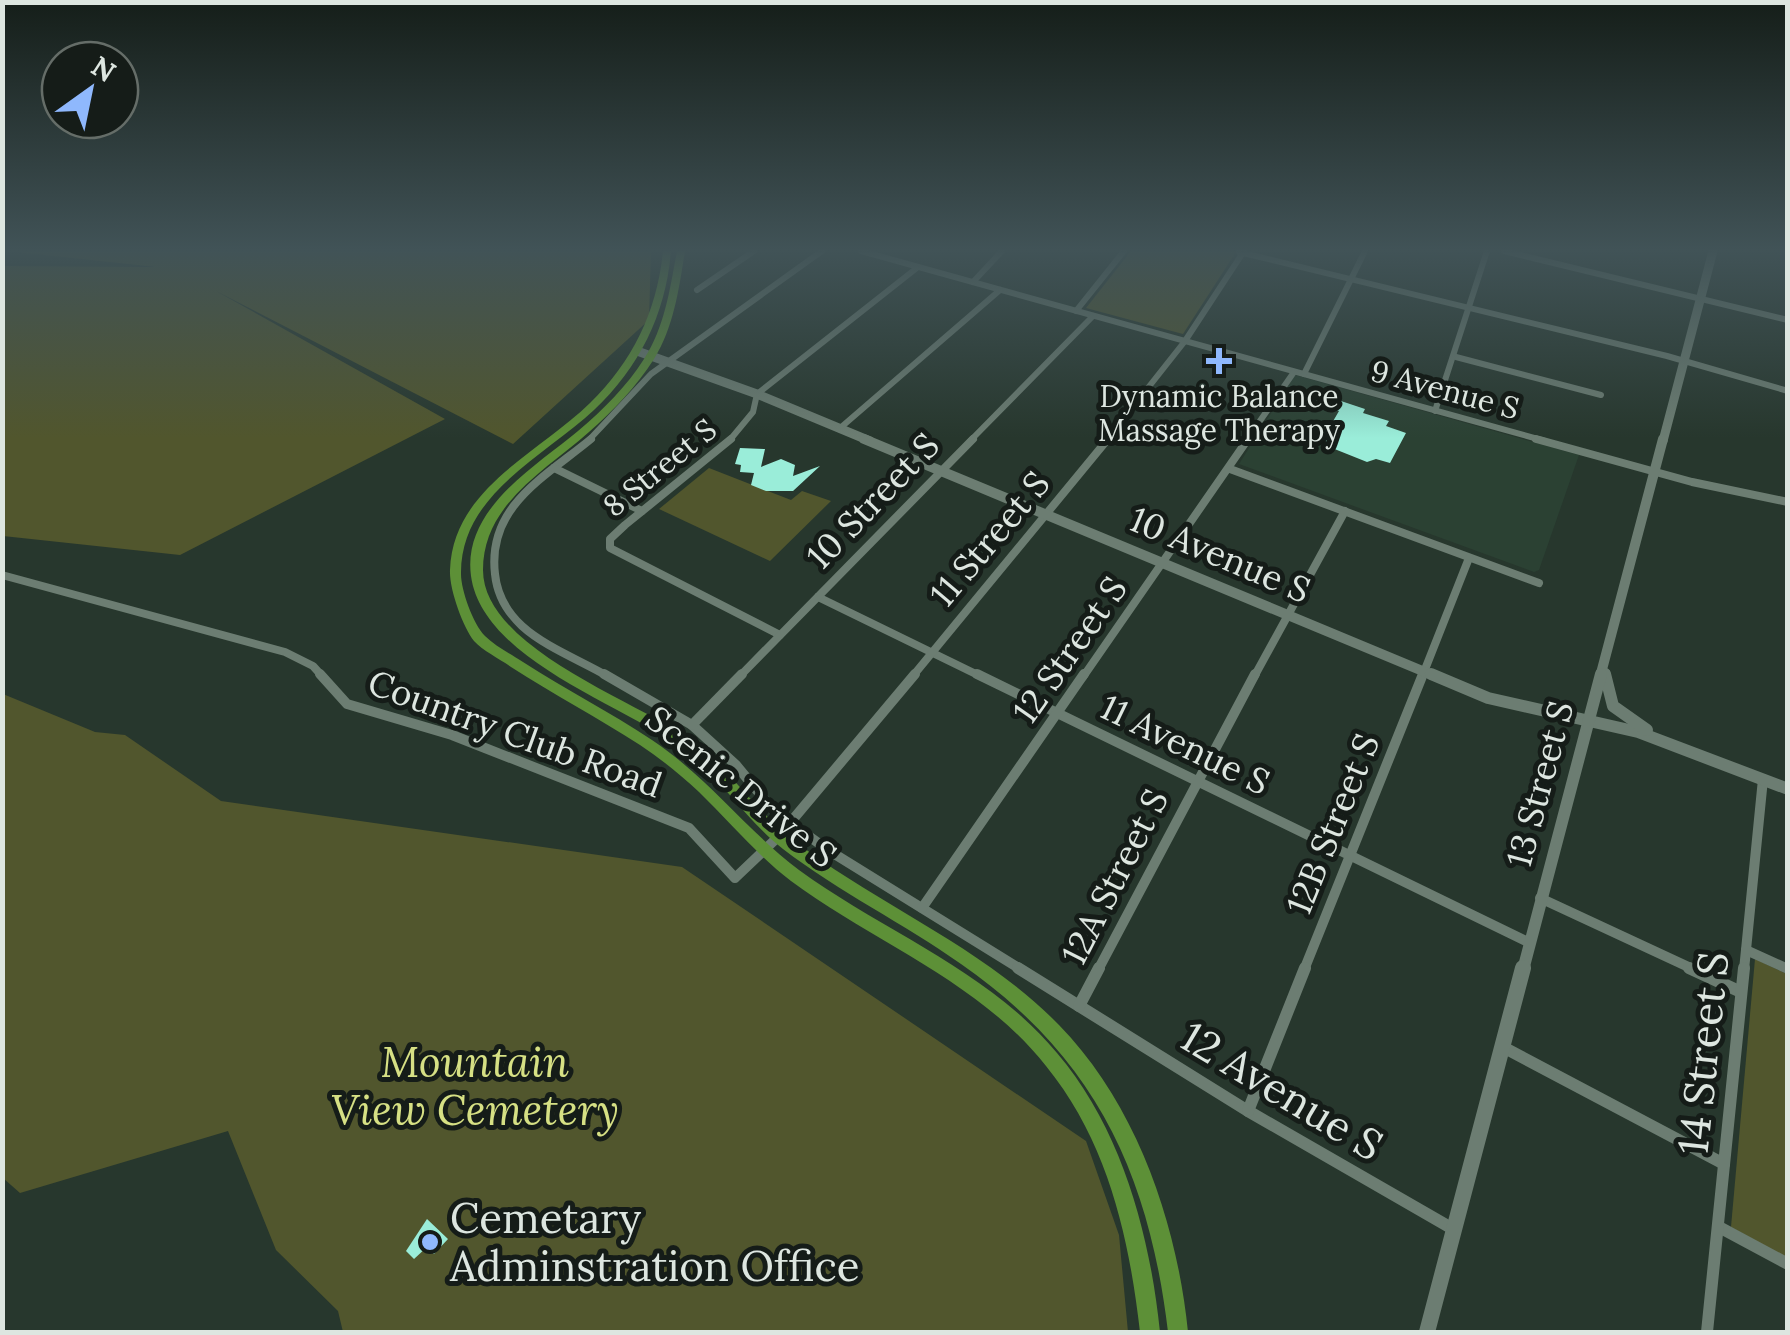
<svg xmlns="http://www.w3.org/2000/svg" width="1790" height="1335" viewBox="0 0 1790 1335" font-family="Lora,serif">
  <rect width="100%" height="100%" fill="#27372d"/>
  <!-- built -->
  <path fill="#2b4133" d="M1295,375L1579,455L1539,570L1534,572L1239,464Z"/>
  <!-- green -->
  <g fill="#51562d">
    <path d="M7,251H651L649,320L513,444L216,291L445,419L180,555L3,536V266L156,267Z"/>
    <path d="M1131,251H1230L1236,252L1183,334L1086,308Z"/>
    <path d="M709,468L791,500L802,491L831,501L770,561L659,509Z"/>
    <path d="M3,694L95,732L125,735L221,801L682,867L1086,1141L1119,1235L1128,1332H343L338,1311L276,1250L228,1131L20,1193L3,1178Z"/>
    <path d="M1755,959L1787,974V1258L1731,1227Z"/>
  </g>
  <!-- building -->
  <g fill="#9aedd9">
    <path d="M1326,396L1365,409L1363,413L1389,421L1386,426L1406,433L1390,463L1376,459L1367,462L1327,446L1325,435L1339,411L1321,405Z"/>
    <path d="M740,448L765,449L761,467L781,459L795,465L793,476L820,466L793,491H766L751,485L754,473L740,472L741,465L735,464Z"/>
    <path d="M427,1219L448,1239L434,1254L427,1247L414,1259L406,1251Z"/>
  </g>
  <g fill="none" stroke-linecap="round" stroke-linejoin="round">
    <!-- street-far3 -->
    <g stroke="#6c7d72" stroke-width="6">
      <path d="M861,251L1545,441"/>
      <path d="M1504,251L1788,320"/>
      <path d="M1239,252L1667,356L1788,391"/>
      <path d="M973,282L1002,251"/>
      <path d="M697,290L754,251"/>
      <path d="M1076,311L1124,251"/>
      <path d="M1456,357L1601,395"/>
      <path d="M1304,374L1365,251"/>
      <path d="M1435,411L1487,251"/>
      <path d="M839,429L1000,290"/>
      <path d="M588,441L651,374L822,251"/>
      <path d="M729,441L753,412L757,394L918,267"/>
      <path d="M970,441L1093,316"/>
      <path d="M1106,441L1185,341L1244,251"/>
      <path d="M1246,441L1294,372"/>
    </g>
    <!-- street-far2 -->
    <g stroke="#6c7d72" stroke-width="8">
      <path d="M591,439C545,477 487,506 495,574C497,594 507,612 522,626C545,647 582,661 609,677"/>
      <path d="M731,439L625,525L610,539V548L780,635"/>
      <path d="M1536,439L1692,482L1788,502"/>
      <path d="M554,468L642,511"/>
      <path d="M1230,469L1539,583"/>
      <path d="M2,575L285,652L313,666L323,677"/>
      <path d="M818,597L982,677"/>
      <path d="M739,677L973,439"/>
      <path d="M912,677L1108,439"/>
      <path d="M1083,677L1248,439"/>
      <path d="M1254,677L1345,511"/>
      <path d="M1422,677L1469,558"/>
    </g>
    <!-- street-far1 -->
    <g stroke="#6c7d72" stroke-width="10">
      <path d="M320,674L347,704L452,735L689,828L735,878L779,836L915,674"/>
      <path d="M604,674L692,725L736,765L774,811L828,850L1022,970"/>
      <path d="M977,674L1528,942"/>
      <path d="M692,725L742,674"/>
      <path d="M1540,898L1695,970"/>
      <path d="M922,908L1084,674"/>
      <path d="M1746,950L1788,969"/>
      <path d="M1098,970L1255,674"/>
      <path d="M1304,970L1423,674"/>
      <path d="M1744,970L1763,779"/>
    </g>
    <!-- street -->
    <g stroke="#6c7d72" stroke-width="12">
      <path d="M1018,968L1248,1111L1453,1229"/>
      <path d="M1689,968L1741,992"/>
      <path d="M1079,1006L1099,968"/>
      <path d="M1501,1046L1724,1164"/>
      <path d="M1248,1111L1305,968"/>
      <path d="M1719,1227L1788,1264"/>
      <path d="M1707,1332L1744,968"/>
    </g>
    <!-- secondary-far3 -->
    <g stroke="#6c7d72" stroke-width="9">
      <path d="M637,351L757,394L870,441"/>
      <path d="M1663,441L1713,251"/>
    </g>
    <!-- secondary-far2 -->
    <g stroke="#6c7d72" stroke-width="10">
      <path d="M864,439L1437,677"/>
      <path d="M1605,673L1606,677"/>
      <path d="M1600,677L1663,439"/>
    </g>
    <!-- secondary-far1 -->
    <g stroke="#6c7d72" stroke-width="12">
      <path d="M1431,674L1488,698L1638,732L1788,789"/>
      <path d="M1605,674L1613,706L1647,730"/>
      <path d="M1523,970L1601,674"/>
    </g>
    <!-- secondary -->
    <path stroke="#6c7d72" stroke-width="16" d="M1427,1332L1523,968"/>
    <!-- primary -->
    <g fill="#5d9037" fill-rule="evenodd">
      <path d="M663,251H671C666,313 640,367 594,410C544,457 460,494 461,574C461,590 473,624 485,636C495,646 511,654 523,662C565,689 610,712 652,740C709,778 746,830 799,870C884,932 988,970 1057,1053C1122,1129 1150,1235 1160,1332H1140C1129,1237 1108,1142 1046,1066C980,982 875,943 791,881C757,855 730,822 699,792C681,775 661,759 640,745C598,718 553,694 511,667C500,659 483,651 474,641C463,627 449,589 450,570C453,488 538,454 590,403C633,361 657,311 663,251Z"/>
      <path d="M677,251H685C679,288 674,327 654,359C637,386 613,411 589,432C545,471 483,504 483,570C483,646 630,699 685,736C727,764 753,809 793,840C879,906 982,946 1059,1025C1137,1105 1177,1223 1188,1332H1168C1149,1173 1095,1057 961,964C903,923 839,892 783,849C743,818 718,772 675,743C616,703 482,657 471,576C462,509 535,467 578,431C603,410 627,386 644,359C665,327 670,288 677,251Z"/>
    </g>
  </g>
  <!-- sky -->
  <linearGradient id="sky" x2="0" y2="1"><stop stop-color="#151e19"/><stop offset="0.57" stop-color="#415357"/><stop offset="1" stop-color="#415357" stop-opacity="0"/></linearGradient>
  <rect width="1790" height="438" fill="url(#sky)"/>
  <!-- markers -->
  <g fill="#8fb8fd" stroke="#151c18" stroke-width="4">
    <path d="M1214 346h10v10h10v10h-10v10h-10v-10h-10v-10h10z"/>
    <circle cx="430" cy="1242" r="10"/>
  </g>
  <g text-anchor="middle" stroke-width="10" stroke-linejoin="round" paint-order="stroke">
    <!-- far-street labels -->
    <g font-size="30" fill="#dde6e0" stroke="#151c18">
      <text transform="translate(1445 390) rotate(15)" y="10">9 Avenue S</text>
      <text transform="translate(660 468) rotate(-39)" y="10">8 Street S</text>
    </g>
    <!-- far-poi labels -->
    <g font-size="30" fill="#dde6e0" stroke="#151c18">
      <text x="1219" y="407">Dynamic Balance<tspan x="1219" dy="34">Massage Therapy</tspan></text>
    </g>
    <!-- street labels -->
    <g font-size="35" fill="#dde6e0" stroke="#151c18">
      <text transform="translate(873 501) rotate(-46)" y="12">10 Street S</text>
      <text transform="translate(990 539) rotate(-50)" y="12">11 Street S</text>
      <text transform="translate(1220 555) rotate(23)" y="12">10 Avenue S</text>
      <text transform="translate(1070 650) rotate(-55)" y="12">12 Street S</text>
      <text transform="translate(515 734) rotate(20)" y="12">Country Club Road</text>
      <text transform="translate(1185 745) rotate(26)" y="12">11 Avenue S</text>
      <text transform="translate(1540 784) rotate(-75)" y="12">13 Street S</text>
      <text transform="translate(741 787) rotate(39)" y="12">Scenic Drive S</text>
      <text transform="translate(1333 824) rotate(-68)" y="12">12B Street S</text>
      <text transform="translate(1115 877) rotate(-63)" y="12">12A Street S</text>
    </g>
    <!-- near-street labels -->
    <g font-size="42" fill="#dde6e0" stroke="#151c18">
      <text transform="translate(1703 1053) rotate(-84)" y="15">14 Street S</text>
      <text transform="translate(1282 1091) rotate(31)" y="15">12 Avenue S</text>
    </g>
    <!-- near-park labels -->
    <g font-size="42" font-style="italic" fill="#d6e084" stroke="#151c18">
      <text x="475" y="1077">Mountain<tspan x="475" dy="48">View Cemetery</tspan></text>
    </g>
    <!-- near-poi labels -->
    <g font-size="42" fill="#dde6e0" stroke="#151c18" text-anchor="start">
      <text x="450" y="1233">Cemetary<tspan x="450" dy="48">Adminstration Office</tspan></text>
    </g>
  </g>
  <!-- border -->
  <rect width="1790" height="1335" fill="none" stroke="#dde6e0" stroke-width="10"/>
  <!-- north arrow -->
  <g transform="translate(90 90) rotate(33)"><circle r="48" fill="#151c18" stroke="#656d68" stroke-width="2.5"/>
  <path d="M0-8L18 38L0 25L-18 38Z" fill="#8fb8fd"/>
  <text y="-15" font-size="28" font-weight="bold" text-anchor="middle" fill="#dde6e0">N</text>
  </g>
</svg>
